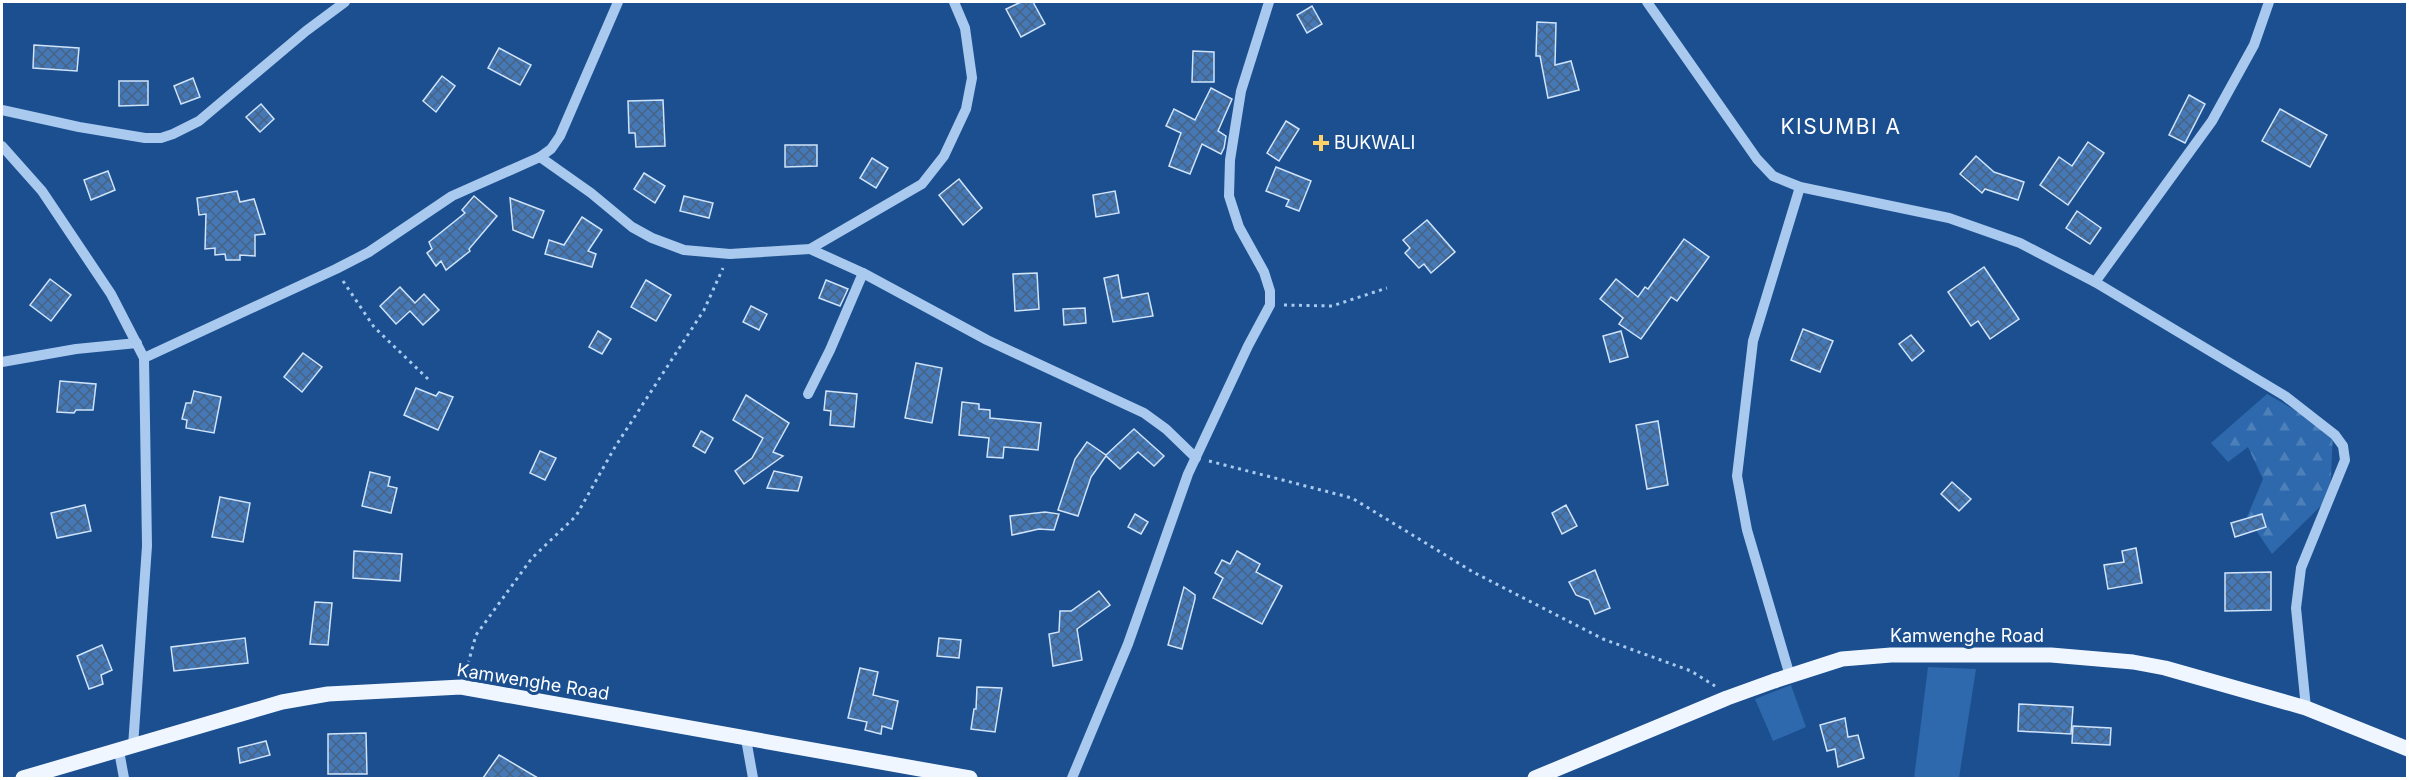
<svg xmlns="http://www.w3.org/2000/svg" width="2409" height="780" viewBox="0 0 2409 780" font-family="Inter,sans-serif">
  <defs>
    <pattern id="forest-firs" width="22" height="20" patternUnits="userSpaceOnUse" patternTransform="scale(1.5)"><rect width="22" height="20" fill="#2e69ad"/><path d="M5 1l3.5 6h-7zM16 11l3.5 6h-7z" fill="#4d80b9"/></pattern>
    <pattern id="building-cross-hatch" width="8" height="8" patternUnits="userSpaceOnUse" patternTransform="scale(1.5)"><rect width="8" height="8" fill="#4478b7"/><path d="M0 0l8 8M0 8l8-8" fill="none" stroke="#486282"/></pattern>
  </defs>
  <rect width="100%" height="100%" fill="#1b4f8f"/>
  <!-- green -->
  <g fill="#2e69ad">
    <path d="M1928,667L1976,669L1959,778H1914Z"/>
    <path d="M1791,685L1806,727L1773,741L1755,699Z"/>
  </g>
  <!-- forest -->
  <path fill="url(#forest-firs)" d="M2267,394L2333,432L2330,497L2272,554L2247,517L2263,479L2248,447L2228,462L2211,443Z"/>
  <!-- building -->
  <g fill="url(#building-cross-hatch)" stroke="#cfe3fa" stroke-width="1.5">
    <path d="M1021,2H1033L1045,24L1021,37L1006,9Z"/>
    <path d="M1312,6L1322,24L1307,33L1297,15Z"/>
    <path d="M1537,22L1556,23L1555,65L1571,61L1579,90L1548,98L1540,56H1536Z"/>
    <path d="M34,45L79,48L77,71L33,68Z"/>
    <path d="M499,48L531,65L520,85L488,68Z"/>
    <path d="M1193,51L1214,52V82H1192Z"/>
    <path d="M442,76L455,86L436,112L423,101Z"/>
    <path d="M193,78L200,97L181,104L174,86Z"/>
    <path d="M119,81H148V105L119,106Z"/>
    <path d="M1211,88L1232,99L1218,131L1226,136L1224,148L1221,154L1202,144L1190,174L1169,166L1181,133L1166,126L1174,109L1195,120Z"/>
    <path d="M2189,95L2205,104L2185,143L2169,135Z"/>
    <path d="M663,100L665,146L636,147L635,133H629L628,101Z"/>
    <path d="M261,104L274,119L260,132L246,117Z"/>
    <path d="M2280,109L2327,135L2310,167L2262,141Z"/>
    <path d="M1286,121L1299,129L1279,161L1267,153Z"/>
    <path d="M2088,142L2104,153L2068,205L2040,185L2059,157L2072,166Z"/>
    <path d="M785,145H817V166L785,167Z"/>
    <path d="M1976,156L1994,172L2024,182L2018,200L1985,189L1982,193L1960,174Z"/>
    <path d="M872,158L888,168L876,188L860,178Z"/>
    <path d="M1276,167L1311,181L1299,211L1286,206L1289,200L1266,191Z"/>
    <path d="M108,171L115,190L91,200L84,180Z"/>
    <path d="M644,173L665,186L655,203L634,189Z"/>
    <path d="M959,179L982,208L963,225L939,195Z"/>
    <path d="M237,191L240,202L254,199L265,234L255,235V256L240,255V260H226L225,254L215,255V248L205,249L206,214L199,215L197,198Z"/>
    <path d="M1115,191L1119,213L1096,217L1093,195Z"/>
    <path d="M474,196L497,216L469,249L470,251L446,270L441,261L436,266L427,253L432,249L429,242L465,213L462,210Z"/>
    <path d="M684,196L713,203L709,218L680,211Z"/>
    <path d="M510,198L544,211L533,238L513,230Z"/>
    <path d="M2077,211L2101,228L2090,244L2066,228Z"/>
    <path d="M582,217L602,230L588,251L596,254L592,267L545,254L549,240L564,245Z"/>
    <path d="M1427,220L1455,252L1431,273L1424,264L1419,268L1405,253L1410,248L1403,240Z"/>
    <path d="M1684,239L1709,257L1677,301L1671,297L1641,339L1619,324L1623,318L1600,299L1616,279L1638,297L1645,287L1648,289Z"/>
    <path d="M1984,267L2019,319L1990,339L1978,321L1971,326L1948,292Z"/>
    <path d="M1037,273L1039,309L1015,311L1013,274Z"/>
    <path d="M1118,275L1122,298L1148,293L1153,316L1113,322L1104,278Z"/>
    <path d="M50,279L71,295L51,321L30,305Z"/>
    <path d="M646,280L671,295L656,321L631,307Z"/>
    <path d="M826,280L848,289L840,306L819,298Z"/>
    <path d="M400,287L415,303L424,294L439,310L423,325L410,311L396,324L380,306Z"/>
    <path d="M751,306L767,314L759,330L743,322Z"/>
    <path d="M1085,308L1086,323L1064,325L1063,309Z"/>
    <path d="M1803,329L1833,341L1820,372L1791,360Z"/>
    <path d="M598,331L611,339L602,354L589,347Z"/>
    <path d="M1621,331L1628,357L1610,362L1603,336Z"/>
    <path d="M1911,335L1924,351L1912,361L1899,344Z"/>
    <path d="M303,353L322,367L302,392L284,377Z"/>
    <path d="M916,363L942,368L932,423L905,418Z"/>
    <path d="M60,381L96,384L93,410H76L74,413L57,412Z"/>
    <path d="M416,388L436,396L439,392L453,397L438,430L404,415Z"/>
    <path d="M194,391L221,397L214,433L186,428L187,420L182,419L186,403H191Z"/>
    <path d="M826,391L857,394L854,427L830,425L831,411L824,410Z"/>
    <path d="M746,395L789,423L773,452L783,456L744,484L735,471L752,458L763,438L733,420Z"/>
    <path d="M962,402L979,404V409L990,410V418L1041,423L1038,450L1004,447L1003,458L987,457L989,438L959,435Z"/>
    <path d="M1658,421L1668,485L1647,489L1636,425Z"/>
    <path d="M1134,429L1164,456L1154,466L1138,452L1120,469L1106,456L1091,477L1078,516L1058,510L1075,459L1087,442L1106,455Z"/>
    <path d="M701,431L713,438L705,453L693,446Z"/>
    <path d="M540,451L556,458L545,480L530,473Z"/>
    <path d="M774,471L802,477L798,491L767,488Z"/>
    <path d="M370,472L390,477L388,486L397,488L391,513L362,506Z"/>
    <path d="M1952,482L1971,499L1959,511L1941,494Z"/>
    <path d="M220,497L250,503L243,542L212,537Z"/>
    <path d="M85,505L91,531L57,538L51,513Z"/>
    <path d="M1566,505L1577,526L1562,534L1552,513Z"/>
    <path d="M1045,512L1059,514L1054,530L1039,529L1012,535L1010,516Z"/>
    <path d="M1135,514L1148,522L1141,534L1128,527Z"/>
    <path d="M2262,514L2266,527L2235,537L2231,523Z"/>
    <path d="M2136,548L2142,583L2108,589L2104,565L2124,562L2122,551Z"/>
    <path d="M354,551L402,554L400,581L353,578Z"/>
    <path d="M1237,551L1260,564L1256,572L1282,586L1262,624L1213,598L1223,578L1215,573L1222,560L1230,564Z"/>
    <path d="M1595,570L1610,608L1595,614L1589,600L1576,595L1569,582Z"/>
    <path d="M2271,572V610L2225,611V573Z"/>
    <path d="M1184,587L1195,595V599L1182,649L1168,645Z"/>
    <path d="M1099,591L1110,605L1077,629L1082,660L1053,666L1049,634L1059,632L1060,611H1071Z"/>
    <path d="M315,602L332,603L328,645L310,644Z"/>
    <path d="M245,638L248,663L174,671L171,647Z"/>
    <path d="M939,638L961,640L959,658L937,656Z"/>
    <path d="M102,645L112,670L101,675L103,684L89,689L77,656Z"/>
    <path d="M860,668L878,672L873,695L898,701L892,729L882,726L881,734L865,730L867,722L848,718Z"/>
    <path d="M977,687L1002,688L995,732L971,729L974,709H976Z"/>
    <path d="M2019,704L2073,707L2071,734L2018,731Z"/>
    <path d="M1845,718L1848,737L1858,735L1864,758L1838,767L1835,749L1827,751L1820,725Z"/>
    <path d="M2073,726L2111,728L2110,745L2072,743Z"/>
    <path d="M366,733L367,774H328V734Z"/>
    <path d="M266,741L270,755L240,763L238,748Z"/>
    <path d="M499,755L538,778H483Z"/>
  </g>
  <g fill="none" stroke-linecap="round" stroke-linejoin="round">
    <!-- path -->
    <g stroke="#a9c9ee" stroke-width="3" stroke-dasharray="3 4.5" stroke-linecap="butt">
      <path d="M343,281L374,327L428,379"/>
      <path d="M1284,305L1332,306L1387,288"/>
      <path d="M1209,461L1352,498L1473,572L1603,639L1691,671L1715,686"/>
      <path d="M466,671L476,635L532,558L576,516L615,447L704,310L723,268"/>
    </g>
    <!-- minor -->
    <g stroke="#a9c9ee" stroke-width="10">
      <path d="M1647,2L1757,159L1773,176L1800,187L1949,218L2020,243L2095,282L2285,396L2335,435L2343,446L2345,460L2301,568L2296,608L2306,708"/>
      <path d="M2,110L79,127L145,138H161L173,134L199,121L306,31L345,2"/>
      <path d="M2,146L42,191L111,294L144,358L147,546L133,746"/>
      <path d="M540,157L591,193L632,227L652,238L684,250L730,254L810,249L922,184L944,156L966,109L972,78L965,28L954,2"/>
      <path d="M810,249L863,273L987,340L1144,413L1166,429L1196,458"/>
      <path d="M2095,282L2212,121L2254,45L2269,2"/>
      <path d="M144,358L336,269L369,252L452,196L540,157L551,149L560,136L618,2"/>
      <path d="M2,362L76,349L137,343"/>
      <path d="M808,394L830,350L863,273"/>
      <path d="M1790,676L1747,530L1737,476L1753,341L1800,187"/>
      <path d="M746,739L753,778"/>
      <path d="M119,751L124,778"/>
      <path d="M1072,778L1128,644L1188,474L1248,346L1270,305V291L1264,272L1239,227L1229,196L1230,160L1241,91L1269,2"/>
    </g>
    <!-- major -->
    <g stroke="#f0f6ff" stroke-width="15">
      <path d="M23,778L282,702L328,694L461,687L970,778"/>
      <path d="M1535,778L1727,698L1774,681L1842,659L1891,655H2051L2133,662L2165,668L2306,708L2408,749"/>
    </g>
  </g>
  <!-- markers -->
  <path fill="#ffd166" stroke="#1b4f8f" stroke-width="2" d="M1318 134h6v6h6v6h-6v6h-6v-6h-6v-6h6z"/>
  <g text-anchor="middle" stroke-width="6" stroke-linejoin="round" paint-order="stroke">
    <!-- poi labels -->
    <g font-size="18" fill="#fff" stroke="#1b4f8f" text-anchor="start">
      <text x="1334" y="149">BUKWALI</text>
    </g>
    <!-- street labels -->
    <g font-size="18" fill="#fff" stroke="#1b4f8f">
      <text x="1967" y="642">Kamwenghe Road</text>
      <text transform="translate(533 682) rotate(9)" y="6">Kamwenghe Road</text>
    </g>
    <!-- quarter labels -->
    <g font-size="21" letter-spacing="1.5" fill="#fff" stroke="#1b4f8f">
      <text x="1841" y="134">KISUMBI A</text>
    </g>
  </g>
  <!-- border -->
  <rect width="2409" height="780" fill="none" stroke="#ffffff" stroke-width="6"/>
</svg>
